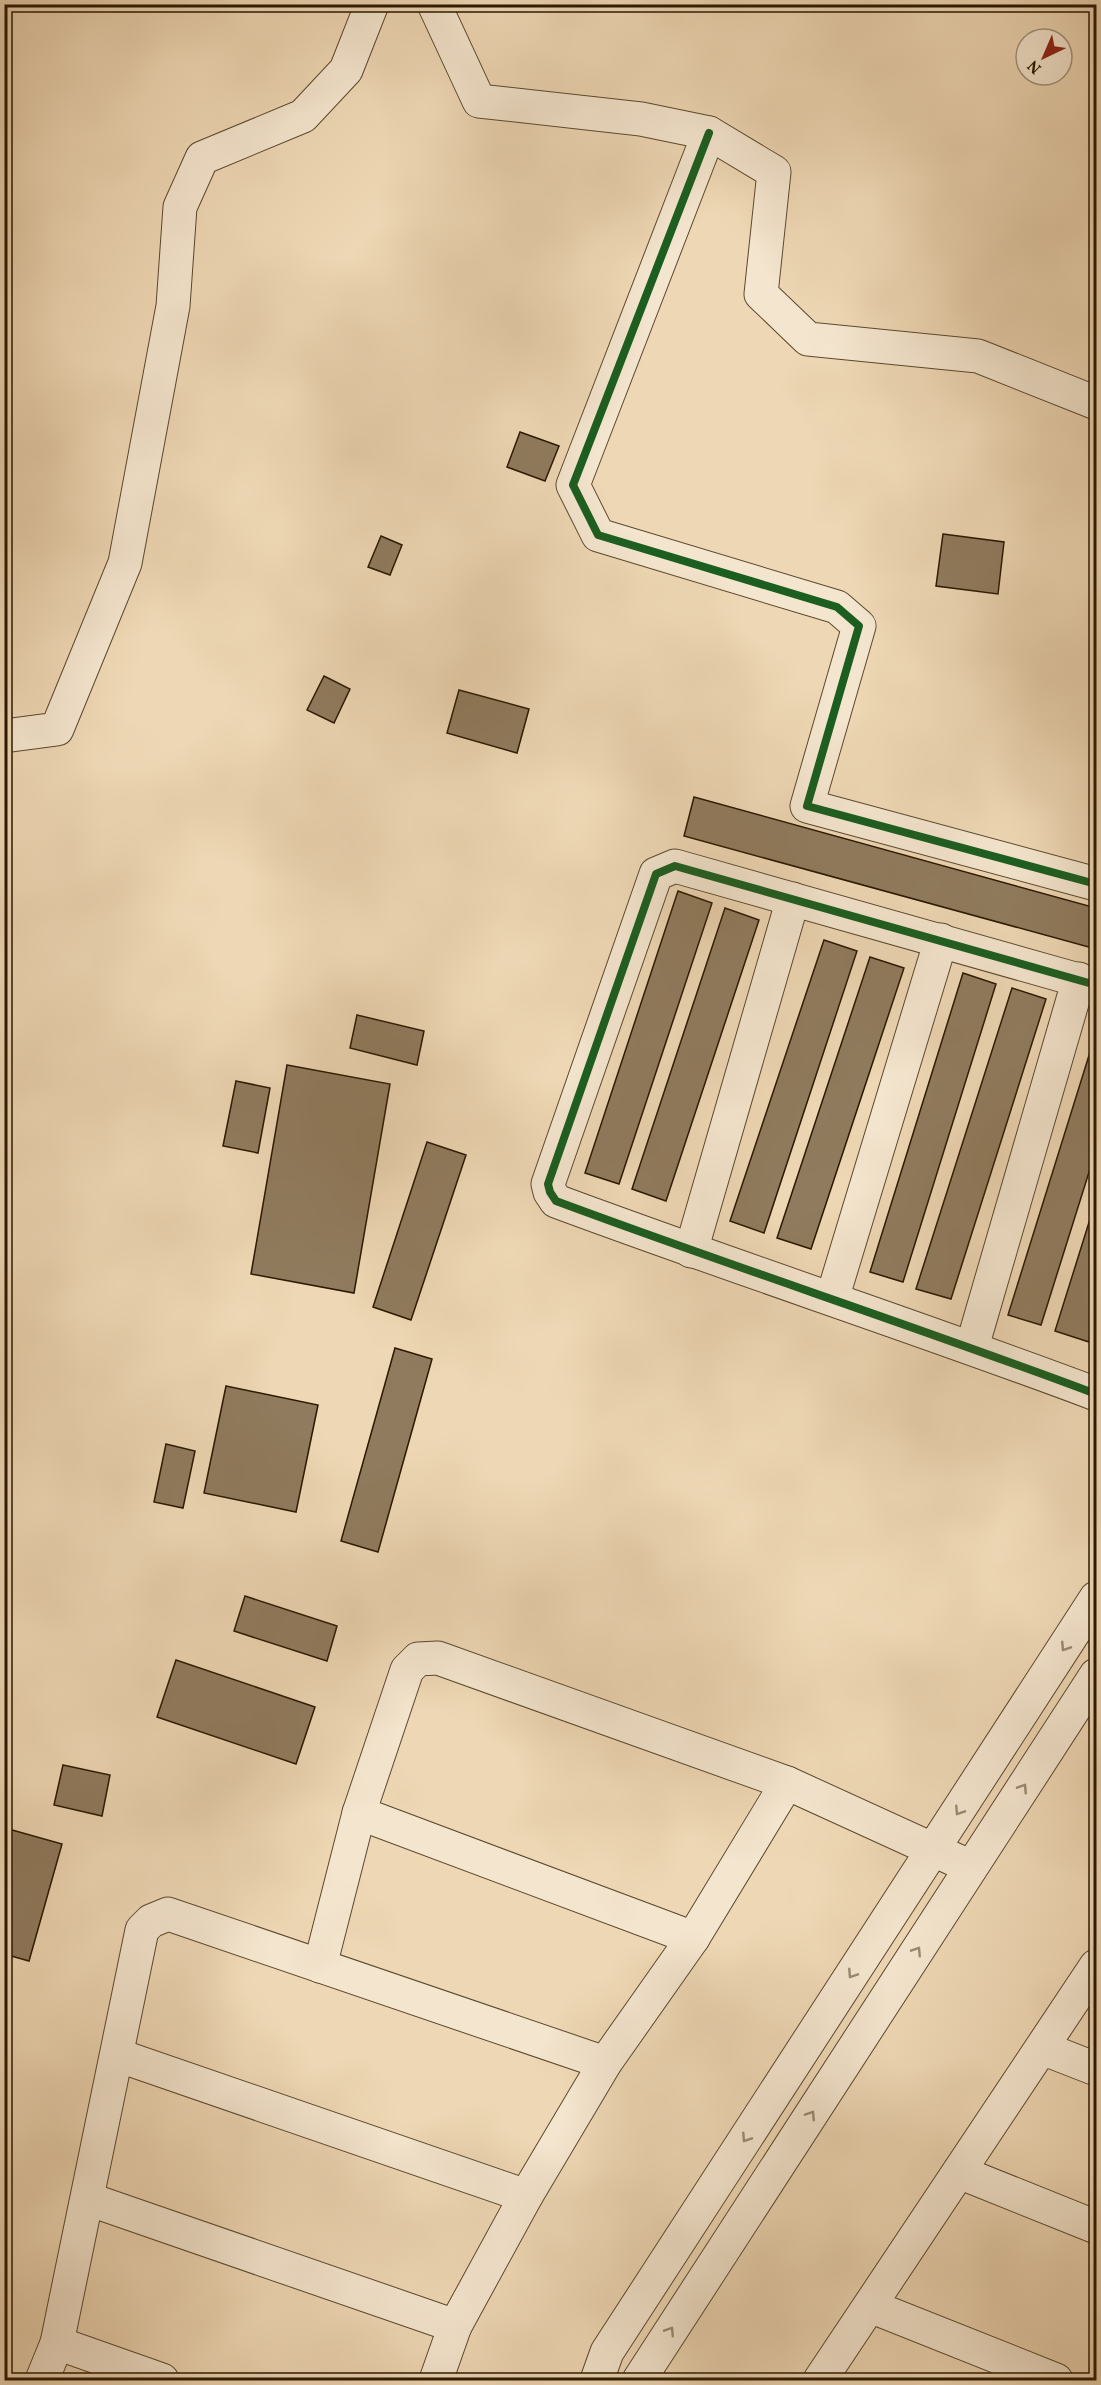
<svg xmlns="http://www.w3.org/2000/svg" width="1101" height="2385" viewBox="0 0 1101 2385" font-family="Vollkorn,serif">
  <rect width="100%" height="100%" fill="#eed7b4"/>
  <filter id="stains"><feTurbulence type="fractalNoise" baseFrequency=".00333" numOctaves="4"/><feColorMatrix values="0 0 0 0 .2 0 0 0 0 .09 0 0 0 0 .02 0 0 0 .5 -.17"/></filter>
  <radialGradient id="worn" r=".72"><stop offset=".6" stop-color="#630" stop-opacity="0"/><stop offset="1" stop-color="#630" stop-opacity=".3"/></radialGradient>
  <!-- building -->
  <g fill="#907b5e" stroke="#2a1800" stroke-width="1.5">
    <path d="M520,432L559,446L545,481L507,467Z"/>
    <path d="M943,534L1004,542L998,594L936,586Z"/>
    <path d="M381,536L402,545L390,575L368,567Z"/>
    <path d="M324,676L350,689L334,723L307,710Z"/>
    <path d="M459,690L529,709L517,753L447,733Z"/>
    <path d="M694,797L1096,908V949L684,836Z"/>
    <path d="M678,891L712,903L619,1184L585,1173Z"/>
    <path d="M725,908L759,920L666,1201L632,1189Z"/>
    <path d="M824,940L857,951L764,1233L730,1221Z"/>
    <path d="M870,957L904,968L811,1249L777,1238Z"/>
    <path d="M963,973L996,984L903,1282L870,1272Z"/>
    <path d="M1012,988L1046,999L951,1299L916,1289Z"/>
    <path d="M357,1015L424,1031L417,1065L350,1048Z"/>
    <path d="M1096,1033V1150L1041,1325L1008,1315Z"/>
    <path d="M287,1065L390,1084L354,1293L251,1274Z"/>
    <path d="M236,1081L270,1088L258,1153L223,1146Z"/>
    <path d="M427,1142L466,1155L411,1320L373,1307Z"/>
    <path d="M1096,1200V1318L1089,1342L1055,1331Z"/>
    <path d="M395,1348L432,1359L378,1552L341,1541Z"/>
    <path d="M226,1386L318,1405L296,1512L204,1493Z"/>
    <path d="M166,1444L195,1451L183,1508L154,1502Z"/>
    <path d="M245,1596L337,1626L327,1661L234,1631Z"/>
    <path d="M176,1660L315,1707L296,1764L157,1717Z"/>
    <path d="M63,1765L110,1775L102,1816L54,1805Z"/>
    <path d="M5,1828L62,1844L29,1961L4,1954Z"/>
  </g>
  <g fill="none" stroke-linecap="round" stroke-linejoin="round">
    <defs>
      <g id="street">
        <path d="M434,4L479,101L641,119L709,133L774,172L761,294L808,339L978,356L1096,403"/>
        <path d="M709,133L573,485L598,535L837,607L859,626L807,806L1096,884"/>
        <path d="M4,736L57,729L125,563L173,306L180,207L202,158L303,116L346,70L372,4"/>
        <path d="M1096,985L675,866L656,874L548,1184L550,1192L556,1201C736,1268 918,1327 1096,1394"/>
        <path d="M691,1251L793,899"/>
        <path d="M832,1299L941,940"/>
        <path d="M972,1347L1079,979"/>
        <path d="M359,1813L693,1938"/>
        <path d="M320,1966L359,1813L407,1670L418,1659L438,1658L787,1783L971,1867"/>
        <path d="M1042,2048L1096,2069"/>
        <path d="M117,2055L526,2196"/>
        <path d="M959,2172L1096,2227"/>
        <path d="M88,2199L455,2326"/>
        <path d="M870,2306L1056,2380"/>
        <path d="M57,2343L162,2380"/>
        <path d="M42,2380L57,2343L142,1930L151,1921L168,1914L605,2063"/>
        <path d="M436,2380L455,2326L526,2196L605,2063L693,1938L787,1783"/>
        <path d="M597,2380L607,2352L1096,1598"/>
        <path d="M639,2380L1096,1675"/>
        <path d="M820,2380L1096,1966"/>
      </g>
    </defs>
    <!-- street casing -->
    <use href="#street" stroke="#5b482d" stroke-width="35"/>
    <!-- street -->
    <use href="#street" stroke="#f4e5ce" stroke-width="33"/>
    <defs>
      <g id="cycleway">
        <path d="M709,133L573,485L598,535L837,607L859,626L807,806L1096,884"/>
        <path d="M1096,985L675,866L656,874L548,1184L550,1192L556,1201C736,1268 918,1327 1096,1394"/>
      </g>
    </defs>
    <!-- cycleway casing -->
    <use href="#cycleway" stroke="#f4e5ce" stroke-width="11"/>
    <!-- cycleway -->
    <use href="#cycleway" stroke="#1b5e20" stroke-width="8"/>
  </g>
  <!-- one-way arrows -->
  <defs><path id="oneway-chevron" d="M-2-3.5L2.5 0L-2 3.5" fill="none" stroke-width="1.6" stroke-linecap="round" stroke-linejoin="round" transform="scale(1.5)"/></defs>
  <g stroke="#998971">
    <use href="#oneway-chevron" transform="translate(1065 1647) rotate(123)"/>
    <use href="#oneway-chevron" transform="translate(1023 1788) rotate(-57)"/>
    <use href="#oneway-chevron" transform="translate(959 1811) rotate(123)"/>
    <use href="#oneway-chevron" transform="translate(917 1951) rotate(-57)"/>
    <use href="#oneway-chevron" transform="translate(852 1974) rotate(123)"/>
    <use href="#oneway-chevron" transform="translate(811 2115) rotate(-57)"/>
    <use href="#oneway-chevron" transform="translate(746 2138) rotate(123)"/>
    <use href="#oneway-chevron" transform="translate(670 2331) rotate(-57)"/>
  </g>
  <!-- margin -->
  <rect width="1101" height="2385" fill="none" stroke="#eed7b4" stroke-width="24"/>
  <rect x="6" y="6" width="1089" height="2373" fill="none" stroke="#2a1800" stroke-width="3"/>
  <rect x="12" y="12" width="1077" height="2361" fill="none" stroke="#2a1800" stroke-width="1.5"/>
  <!-- north arrow -->
  <g transform="translate(1044 57) rotate(224)"><circle r="28" fill="#f4e5ce" stroke="#a3937c" stroke-width="1.5"/>
  <path d="M0-4.5L10 22L0 15L-10 22Z" fill="#8f2418"/>
  <text y="-9" font-size="16" font-weight="bold" text-anchor="middle" fill="#2a1800">N</text>
  </g>
  <rect width="100%" height="100%" filter="url(#stains)"/>
  <rect width="100%" height="100%" fill="url(#worn)"/>
</svg>
